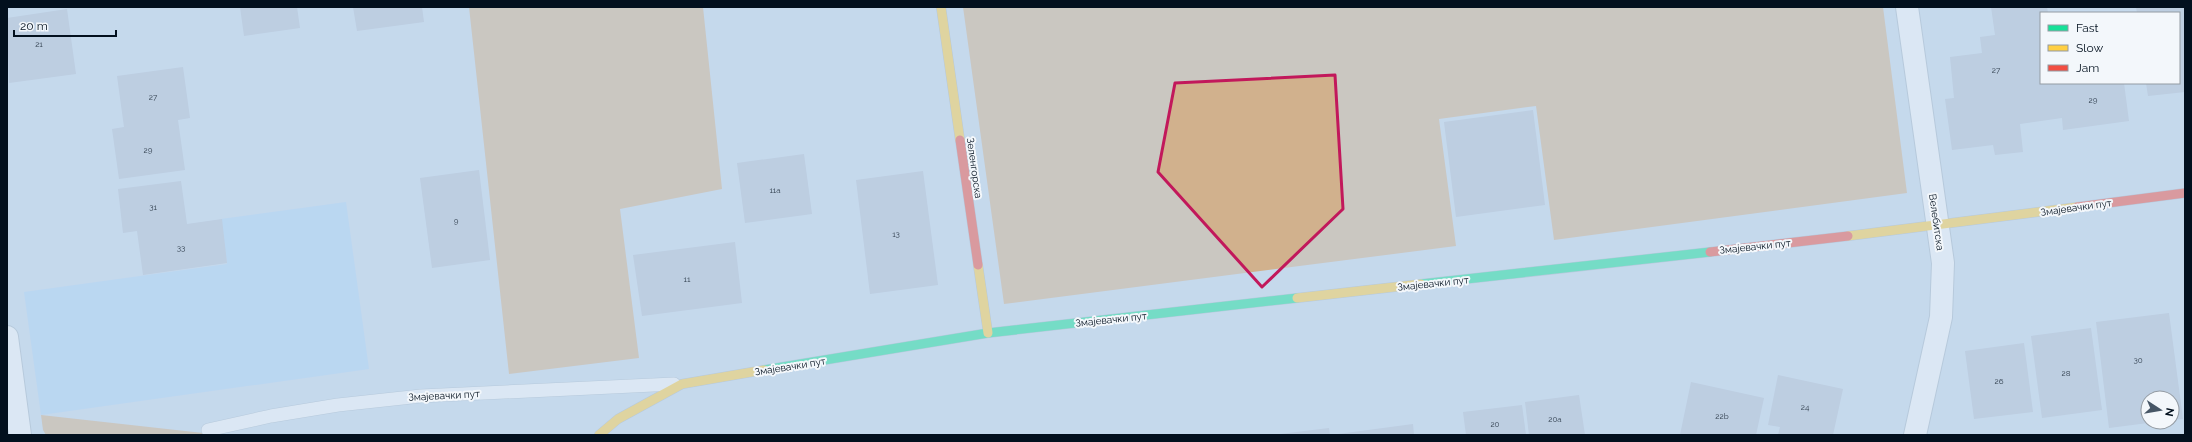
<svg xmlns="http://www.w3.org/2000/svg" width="2192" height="442" viewBox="0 0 2192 442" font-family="Raleway,sans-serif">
  <rect width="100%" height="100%" fill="#c5d9ec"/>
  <!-- built -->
  <path fill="#aed4f6" d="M346,202L369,369L41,415L24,292L227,264L221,219Z"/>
  <!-- green -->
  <g fill="#d1b18d">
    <path d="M469,7H703L722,189L620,209L639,358L509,374Z"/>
    <path d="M963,7H1883L1907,193L1554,240L1536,106L1439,119L1456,246L1004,304Z"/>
    <path d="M41,415L221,435H46L43,430Z"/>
  </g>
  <!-- building -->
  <g fill="#b3c0d2">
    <path d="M240,7H297L300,28L244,36Z"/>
    <path d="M353,7H422L424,22L357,31Z"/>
    <path d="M1991,7H2047L2048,13H2041V83H2124L2129,121L2063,130L2062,118L2020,124L2023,152L1995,155L1993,145L1952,150L1945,99L1954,98L1950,57L1982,53L1980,37L1995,35Z"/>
    <path d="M2136,7H2185V92L2148,96L2146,83H2179V13H2137Z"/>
    <path d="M67,9L76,74L9,83L7,18Z"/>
    <path d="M183,67L190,118L178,120L185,170L119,179L112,129L124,127L117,76Z"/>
    <path d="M1533,110L1545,205L1456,217L1444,122Z"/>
    <path d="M804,154L812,214L745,223L737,163Z"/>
    <path d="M479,170L490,260L432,268L420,178Z"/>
    <path d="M923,171L938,285L870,294L856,180Z"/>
    <path d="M181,181L187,224L222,219L227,263L143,275L137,231L123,233L118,189Z"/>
    <path d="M735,242L742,303L642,316L633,255Z"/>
    <path d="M2169,313L2183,419L2172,420V398H2148V423L2109,428L2096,322Z"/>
    <path d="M2091,328L2102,410L2042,418L2031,336Z"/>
    <path d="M2024,343L2033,412L1974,419L1965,351Z"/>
    <path d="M1778,375L1843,389L1833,435H1778L1780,427L1768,425Z"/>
    <path d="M1691,382L1764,398L1756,435H1680Z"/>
    <path d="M1579,395L1585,435H1529L1525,402Z"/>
    <path d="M1522,405L1526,435H1466L1463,412Z"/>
    <path d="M1413,424L1414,435H1338V434Z"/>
    <path d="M1329,428L1330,435H1280V434Z"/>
  </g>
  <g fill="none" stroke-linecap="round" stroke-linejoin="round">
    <defs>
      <path id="lane" d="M208,430L271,416L338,405L421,396L674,384"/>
      <g id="street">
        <path d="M1907,7L1943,263L1941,317L1915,435"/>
        <path d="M7,337L20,435"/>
      </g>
      <g id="fast">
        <path d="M1421,284L1710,252"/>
        <path d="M764,370L988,333L1297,298"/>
      </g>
      <g id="slow">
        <path d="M941,7L960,140"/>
        <path d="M1848,236L2077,207"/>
        <path d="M978,265L988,333"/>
        <path d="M1297,298L1421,284"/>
        <path d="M599,435L618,419L682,384L764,370"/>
      </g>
      <g id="jam">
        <path d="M960,140L978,265"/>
        <path d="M2077,207L2185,193"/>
        <path d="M1710,252L1848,236"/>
      </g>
    </defs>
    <!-- lane casing -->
    <use href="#lane" stroke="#a6b7c7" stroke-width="14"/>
    <!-- street casing -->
    <use href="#street" stroke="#a6b7c7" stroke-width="24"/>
    <!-- fast casing -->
    <use href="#fast" stroke="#a6b7c7" stroke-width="10"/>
    <!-- slow casing -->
    <use href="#slow" stroke="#a6b7c7" stroke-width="10"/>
    <!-- jam casing -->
    <use href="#jam" stroke="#a6b7c7" stroke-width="10"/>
    <!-- lane -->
    <use href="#lane" stroke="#f6f9fc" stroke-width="13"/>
    <!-- street -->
    <use href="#street" stroke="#f6f9fc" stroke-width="22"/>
    <!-- fast -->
    <use href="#fast" stroke="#16e098" stroke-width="9"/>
    <!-- slow -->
    <use href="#slow" stroke="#ffcf43" stroke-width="9"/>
    <!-- jam -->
    <use href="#jam" stroke="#f24e42" stroke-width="9"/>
  </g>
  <!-- marked area -->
  <path d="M0 0H2192V442H0ZM1335,75L1343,209L1262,287L1158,172L1175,83Z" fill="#c5d9ec" fill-opacity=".55" fill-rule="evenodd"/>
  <path fill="none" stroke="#c2185b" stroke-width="3" stroke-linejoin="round" d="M1335,75L1343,209L1262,287L1158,172L1175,83Z"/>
  <g text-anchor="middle" stroke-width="4" stroke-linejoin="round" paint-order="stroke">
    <!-- number labels -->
    <g font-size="8" fill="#303e4d">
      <text x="39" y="47">21</text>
      <text x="1996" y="73">27</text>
      <text x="153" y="100">27</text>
      <text x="2093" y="103">29</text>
      <text x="148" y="153">29</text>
      <text x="775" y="193">11a</text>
      <text x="153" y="210">31</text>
      <text x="456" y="224">9</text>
      <text x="896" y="237">13</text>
      <text x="181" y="251">33</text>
      <text x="687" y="282">11</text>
      <text x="2138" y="363">30</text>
      <text x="2066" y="376">28</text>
      <text x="1999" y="384">26</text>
      <text x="1805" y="410">24</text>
      <text x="1722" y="419">22b</text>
      <text x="1555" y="422">20a</text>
      <text x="1495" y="427">20</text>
    </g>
    <!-- street labels -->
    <g font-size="10" fill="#02101e" stroke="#f3f7fb">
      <text transform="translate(975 168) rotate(82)" y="4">Зеленгорска</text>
      <text transform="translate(2076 207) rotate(-8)" y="4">Змајевачки пут</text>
      <text transform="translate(1937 222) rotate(82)" y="4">Велебитска</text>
      <text transform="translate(1755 246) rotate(-6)" y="4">Змајевачки пут</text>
      <text transform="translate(1433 283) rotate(-6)" y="4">Змајевачки пут</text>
      <text transform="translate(1111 319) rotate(-6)" y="4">Змајевачки пут</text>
      <text transform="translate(790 366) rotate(-9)" y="4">Змајевачки пут</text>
      <text transform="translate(444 395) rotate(-3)" y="4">Змајевачки пут</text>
    </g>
  </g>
  <!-- border -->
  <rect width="2192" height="442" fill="none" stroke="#02101e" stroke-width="16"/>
  <!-- legend -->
  <rect x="2040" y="12" width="140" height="72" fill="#f3f7fb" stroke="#939ba3"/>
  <rect x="2048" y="25" width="20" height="6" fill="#16e098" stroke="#939ba3"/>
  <text x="2076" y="32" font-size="12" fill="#02101e">Fast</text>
  <rect x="2048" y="45" width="20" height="6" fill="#ffcf43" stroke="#939ba3"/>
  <text x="2076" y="52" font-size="12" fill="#02101e">Slow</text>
  <rect x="2048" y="65" width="20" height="6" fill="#f24e42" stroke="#939ba3"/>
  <text x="2076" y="72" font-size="12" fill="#02101e">Jam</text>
  <!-- north arrow -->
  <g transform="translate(2160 410) rotate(102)"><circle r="19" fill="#f3f7fb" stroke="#939ba3"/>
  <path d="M0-3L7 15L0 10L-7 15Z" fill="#465666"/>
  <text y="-6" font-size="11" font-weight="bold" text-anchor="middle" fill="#02101e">N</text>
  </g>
  <!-- scale -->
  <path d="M14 30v6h102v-6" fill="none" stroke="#02101e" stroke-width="2"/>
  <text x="20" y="30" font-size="12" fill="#02101e" stroke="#f3f7fb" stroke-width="3" paint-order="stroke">20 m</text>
</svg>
